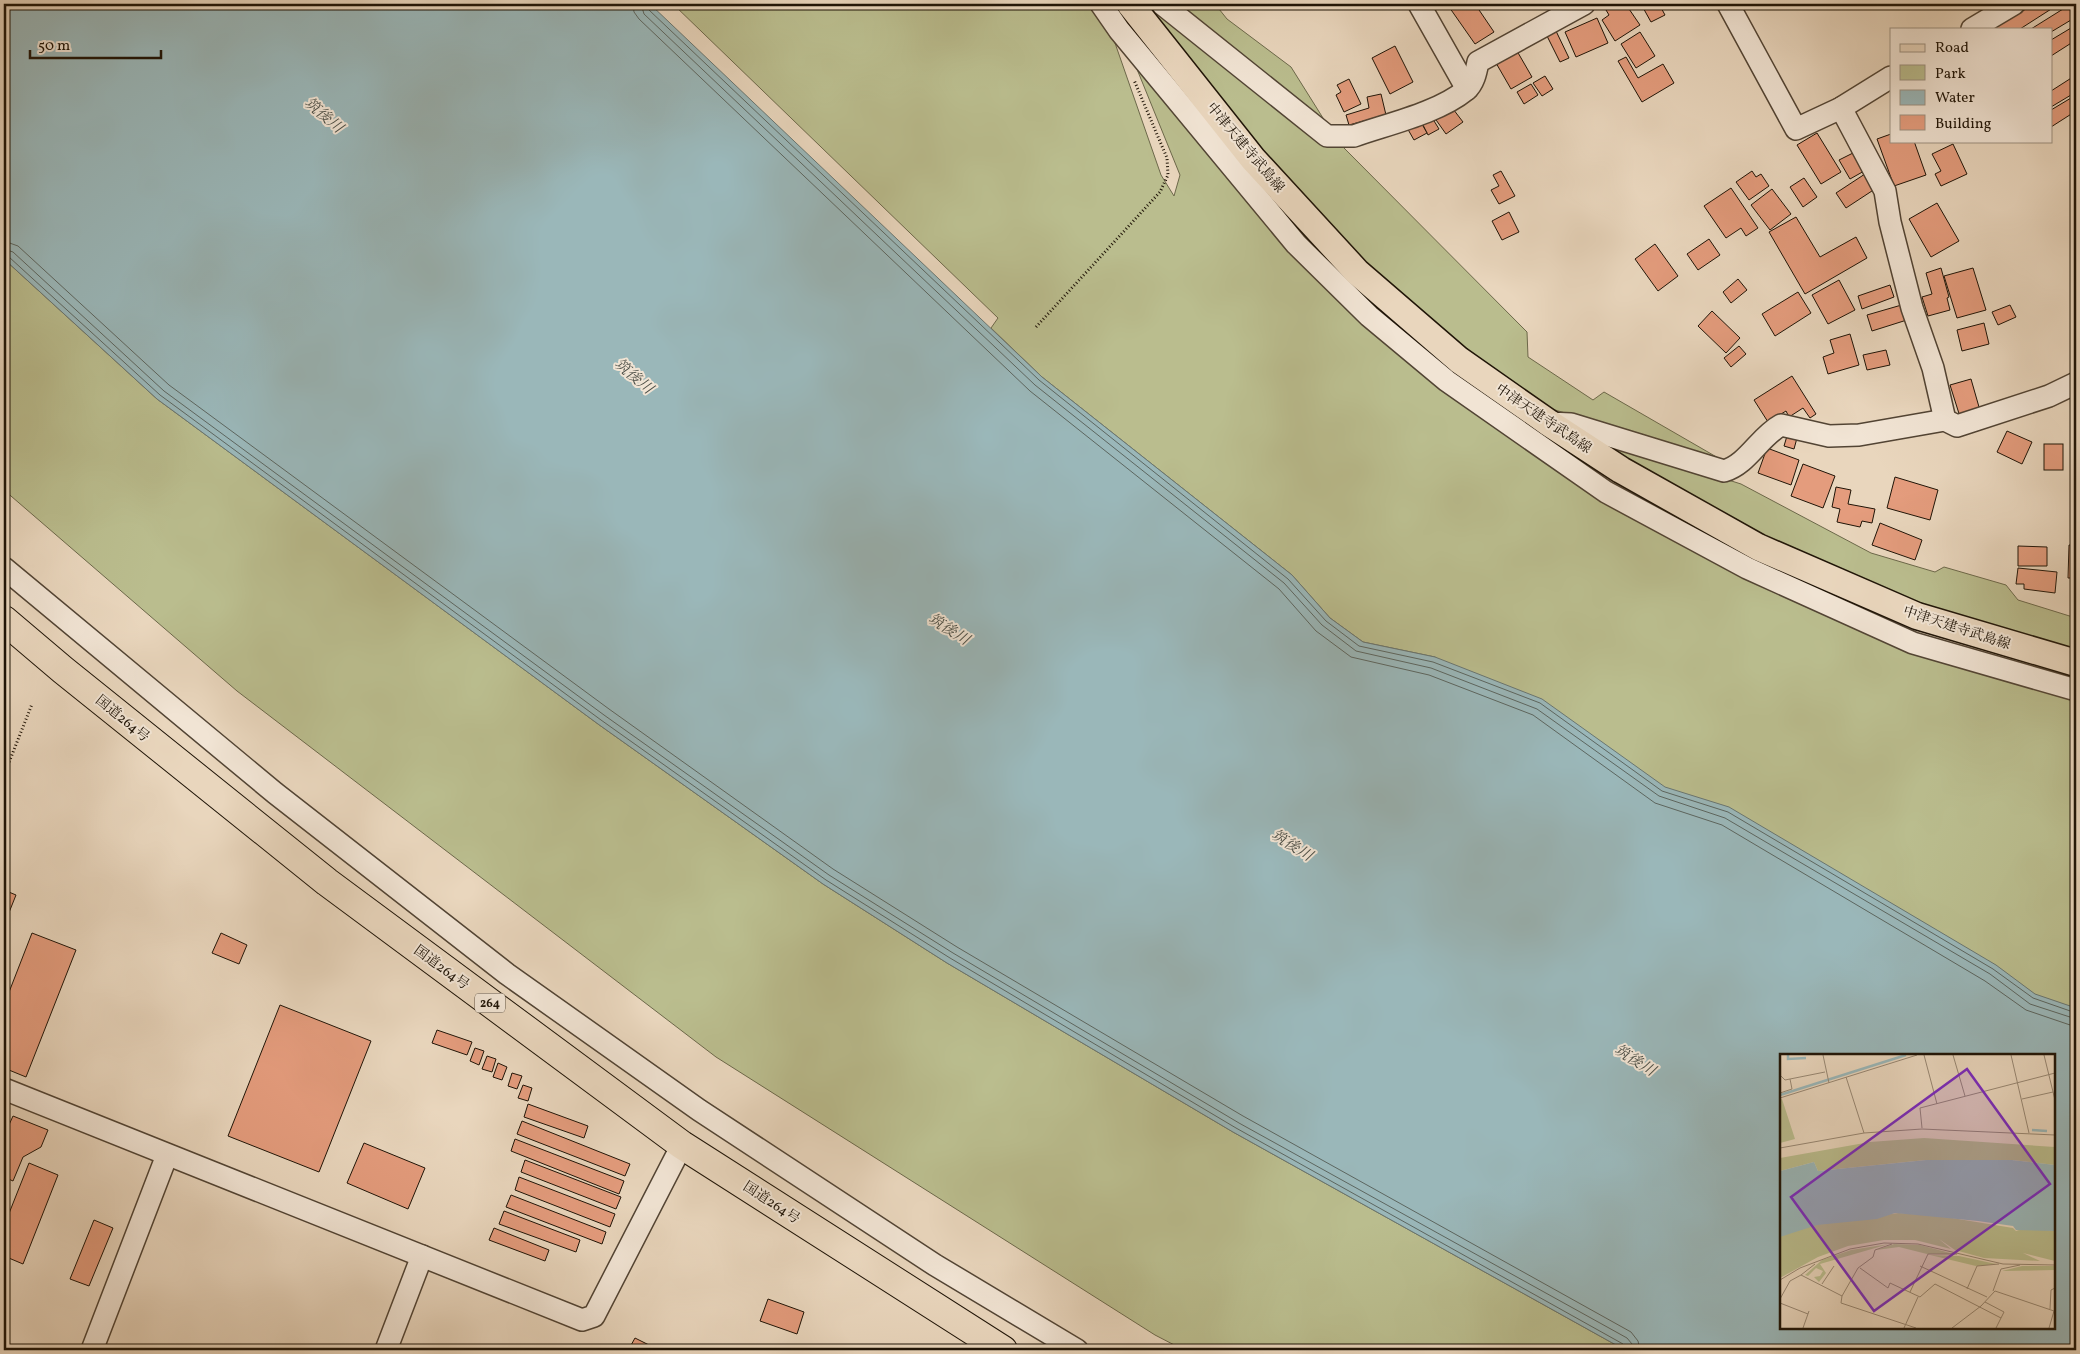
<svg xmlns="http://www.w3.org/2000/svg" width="2080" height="1354" viewBox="0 0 2080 1354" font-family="Vollkorn,'Noto Serif JP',serif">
  <rect width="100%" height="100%" fill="#e9d6bd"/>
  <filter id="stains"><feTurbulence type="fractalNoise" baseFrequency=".004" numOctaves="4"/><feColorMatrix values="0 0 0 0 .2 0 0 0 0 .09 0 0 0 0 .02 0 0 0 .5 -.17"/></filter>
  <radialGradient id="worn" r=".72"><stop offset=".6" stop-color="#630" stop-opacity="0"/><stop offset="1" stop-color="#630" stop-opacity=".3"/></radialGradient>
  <!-- green -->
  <g fill="#babd8e" stroke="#6c684a">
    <path d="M673,4H1092L1108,23L1161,175L1174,196L1180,175L1130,52L1364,319L1744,574L2076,699V1025L1625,798L1435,657L1363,642L1330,618L1292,575L1042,377L991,328L998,318Z"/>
    <path d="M1147,4H1153L1326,146L1343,147L1527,332L1528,357L1593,400L1604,392L1720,459L1545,407L1454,343L1355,254L1253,144Z"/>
    <path d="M1173,4H1215L1227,19L1291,67L1328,126Z"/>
    <path d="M4,259L157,399L598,724L823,884L947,963L1233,1132L1625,1350H1184L1155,1335L716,1057L237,691L4,490Z"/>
    <path d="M1583,434L1741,484L1871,553L1935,572L1944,567L2006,585L2018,600L2076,618V653L1912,603L1761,537Z"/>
  </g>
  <!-- water -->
  <path fill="#9ab7b9" stroke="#697672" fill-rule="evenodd" d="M4,4H650L1042,377L1292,575L1330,618L1363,642L1435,657L1542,699L1665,787L1729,807L1996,965L2035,994L2076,1008V1350H1625L1233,1132L947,963L823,884L598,724L157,399L4,259ZM1781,1055H2054V1328H1781Z"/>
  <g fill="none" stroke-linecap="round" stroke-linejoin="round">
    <!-- shore -->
    <g stroke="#5c6660" stroke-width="1">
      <path d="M633,4L634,12L639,19L1030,391L1279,589L1316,631L1351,657L1429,675L1533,715L1655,803L1722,825L1985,981L2026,1010L2076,1027"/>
      <path d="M641,4L644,14L1035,385L1284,583L1322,625L1356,651L1431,668L1537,709L1659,796L1725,818L1990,974L2030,1004L2076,1019"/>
      <path d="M647,4L649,10L1039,380L1288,579L1326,621L1359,646L1433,662L1540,703L1662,791L1728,812L1993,969L2033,998L2076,1013"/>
      <path d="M4,241L18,246L169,385L609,709L833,869L957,947L1243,1116L1631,1332L1638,1341L1640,1350"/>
      <path d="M4,249L13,252L164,391L604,715L829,875L953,953L1239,1123L1627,1338L1632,1344L1633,1350"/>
      <path d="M4,255L9,257L160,395L601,720L826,880L950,958L1236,1128L1623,1344L1626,1350"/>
    </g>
  </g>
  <!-- building -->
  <g fill="#e49c7d" stroke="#1f1407">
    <path d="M1447,4H1475L1494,32L1475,44Z"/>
    <path d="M1606,4H1620L1623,9L1627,6L1640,25L1615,41L1602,20L1609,15L1603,5Z"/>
    <path d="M1641,4H1659L1665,15L1651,22Z"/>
    <path d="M2034,4H2059L2020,29H1993Z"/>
    <path d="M2071,4H2076V17L2051,32V29H2031Z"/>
    <path d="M1597,18L1608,43L1576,57L1565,32Z"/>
    <path d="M2076,25V40L2051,56V40Z"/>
    <path d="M1556,31L1569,58L1560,62L1547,36Z"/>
    <path d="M1640,32L1655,56L1636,68L1621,44Z"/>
    <path d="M1395,46L1413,82L1390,94L1372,58Z"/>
    <path d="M1517,51L1532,77L1511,89L1496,63Z"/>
    <path d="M1626,57L1638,78L1663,64L1674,83L1642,102L1618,61Z"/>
    <path d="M2076,75V92L2051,107V91Z"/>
    <path d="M1545,76L1553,89L1542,96L1533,83Z"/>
    <path d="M1349,79L1361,104L1344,112L1336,95L1341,92L1337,85Z"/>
    <path d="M1531,84L1538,95L1524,104L1517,92Z"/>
    <path d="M1381,94L1386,115L1349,125L1346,115L1369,108L1367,97Z"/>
    <path d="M2076,95V111L2051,127V110Z"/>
    <path d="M1450,105L1463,122L1446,134L1434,117Z"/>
    <path d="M1431,116L1439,129L1428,135L1421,121Z"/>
    <path d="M1419,119L1427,133L1414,140L1406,126Z"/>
    <path d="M1817,133L1841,172L1821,184L1797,145Z"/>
    <path d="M1891,134V141H1914L1926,175L1894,186L1877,139Z"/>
    <path d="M1953,144L1967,174L1941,186L1935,174L1941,171L1932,154Z"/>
    <path d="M1863,148L1873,166L1850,179L1839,160Z"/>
    <path d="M1501,171L1515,196L1499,204L1491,190L1499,186L1493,175Z"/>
    <path d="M1752,171L1756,177L1761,174L1769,186L1749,200L1736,182Z"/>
    <path d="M1868,172L1878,187L1846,208L1836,193Z"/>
    <path d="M1804,178L1817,197L1803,207L1790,187Z"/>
    <path d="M1731,188L1758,228L1746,236L1741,228L1726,238L1704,206Z"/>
    <path d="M1772,189L1791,214L1770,230L1751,205Z"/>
    <path d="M1937,203L1959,241L1931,257L1909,219Z"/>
    <path d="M1509,212L1519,232L1502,240L1492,221Z"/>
    <path d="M1796,217L1820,257L1856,237L1867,258L1805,294L1769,232Z"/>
    <path d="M1709,239L1720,255L1698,270L1687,254Z"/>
    <path d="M1655,244L1678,276L1658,291L1635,259Z"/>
    <path d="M1941,268L1949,297L1947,298L1950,310L1928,316L1922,297L1932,294L1926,273Z"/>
    <path d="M1973,268L1986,310L1957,318L1944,276Z"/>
    <path d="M1738,279L1747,290L1731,303L1723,292Z"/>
    <path d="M1839,280L1855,310L1828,324L1812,295Z"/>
    <path d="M1890,285L1894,297L1862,309L1858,296Z"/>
    <path d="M1798,292L1811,313L1775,336L1762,314Z"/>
    <path d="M1905,304L1910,319L1872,331L1867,315Z"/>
    <path d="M2010,305L2016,317L1998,325L1992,312Z"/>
    <path d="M1712,311L1740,338L1726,353L1698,326Z"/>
    <path d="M1984,323L1989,344L1962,351L1957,330Z"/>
    <path d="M1850,334L1859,365L1828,374L1823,357L1834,353L1830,340Z"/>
    <path d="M1739,346L1746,354L1731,367L1724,358Z"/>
    <path d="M1886,350L1890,365L1867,370L1863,355Z"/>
    <path d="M1792,376L1816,414L1810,418L1803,408L1789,417L1786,411L1768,422L1754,400Z"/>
    <path d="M1971,379L1981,414L1961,420L1950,385Z"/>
    <path d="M2007,431L2032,442L2022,464L1997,452Z"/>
    <path d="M1787,436L1797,438L1794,449L1784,446Z"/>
    <rect x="2044" y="444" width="19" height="26"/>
    <path d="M1767,448L1799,460L1791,485L1758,473Z"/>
    <path d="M1803,464L1835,476L1823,508L1791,496Z"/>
    <path d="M1895,477L1938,490L1930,520L1887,508Z"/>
    <path d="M1836,487L1851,490L1848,504L1875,509L1872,523L1862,521L1860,527L1837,522L1840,509L1832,507Z"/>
    <path d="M1880,523L1922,540L1915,560L1872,545Z"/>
    <path d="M2069,545H2076V578H2068Z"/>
    <path d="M2018,546L2047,547V566H2018Z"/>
    <path d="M2018,568L2057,572L2055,593L2024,589V584H2016Z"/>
    <path d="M4,890L16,895L4,925Z"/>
    <path d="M32,933L76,950L26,1077L4,1068V1005Z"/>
    <path d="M221,933L247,945L239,964L212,953Z"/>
    <path d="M280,1005L371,1041L319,1172L228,1136Z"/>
    <path d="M437,1030L472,1042L467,1055L432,1043Z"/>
    <path d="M475,1048L484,1051L479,1065L470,1061Z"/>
    <path d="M487,1056L496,1059L492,1072L482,1069Z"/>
    <path d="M498,1063L507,1067L502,1080L493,1077Z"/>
    <path d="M512,1073L522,1076L517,1089L508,1086Z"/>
    <path d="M523,1085L532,1088L528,1101L518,1098Z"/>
    <path d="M528,1104L588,1126L584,1138L524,1117Z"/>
    <path d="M13,1116L48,1130L41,1147L23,1157L13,1181L4,1177V1136Z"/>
    <path d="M522,1121L630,1164L625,1176L517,1134Z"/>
    <path d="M515,1139L624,1181L619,1194L511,1151Z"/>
    <path d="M364,1143L425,1168L408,1209L347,1183Z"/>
    <path d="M525,1160L621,1197L616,1209L521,1172Z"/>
    <path d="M29,1163L58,1175L23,1264L4,1256V1226Z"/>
    <path d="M519,1177L615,1214L610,1227L515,1190Z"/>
    <path d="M511,1195L606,1232L602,1244L506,1207Z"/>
    <path d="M504,1211L580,1240L576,1252L499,1224Z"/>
    <path d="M94,1220L113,1228L89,1286L70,1279Z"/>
    <path d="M494,1228L549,1250L545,1261L489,1240Z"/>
    <path d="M768,1299L804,1312L797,1334L760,1321Z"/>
    <path d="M635,1338L657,1349V1350H638L630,1347Z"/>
  </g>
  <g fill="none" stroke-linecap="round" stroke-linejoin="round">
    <defs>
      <g id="minor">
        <path d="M1101,4L1119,30L1296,244L1369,316L1447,381L1606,492L1747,568L1913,643L2076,690"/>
        <path d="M1162,4L1327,136H1354C1388,124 1438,113 1466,90C1474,83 1476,72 1478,62L1584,4"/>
        <path d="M1419,4L1467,89"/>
        <path d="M1728,4L1796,129L1841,108L1891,77"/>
        <path d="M1972,29L2014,4"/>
        <path d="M1841,108L1885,191L1890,222L1912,308L1933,368L1945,420"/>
        <path d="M1549,423L1571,424L1724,471C1748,464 1759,437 1781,425L1829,436L1859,435L1945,420L1957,426L2049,396L2076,383"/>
        <path d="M4,568L275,793L507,974L699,1110L935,1265L1077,1350"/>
        <path d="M4,1089L582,1320L594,1316L682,1145"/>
        <path d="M92,1350L167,1155"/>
        <path d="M386,1350L422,1256"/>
      </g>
      <path id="major" d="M1130,4L1253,159L1357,272L1459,360L1549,423L1621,470L1758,547L1917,616L2076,663"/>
      <path id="highway" d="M4,620L63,670L327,882L682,1145L1003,1350"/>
    </defs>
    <!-- minor casing -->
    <use href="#minor" stroke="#524434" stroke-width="24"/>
    <!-- major casing -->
    <use href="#major" stroke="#1f1407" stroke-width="29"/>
    <!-- highway casing -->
    <use href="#highway" stroke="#1f1407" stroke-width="30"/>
    <!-- path -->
    <g stroke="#1f1407" stroke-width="3" stroke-dasharray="1 2.5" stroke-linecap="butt">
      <path d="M1036,327L1160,192L1168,175L1167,158L1134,80"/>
      <path d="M4,775L32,704"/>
    </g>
    <!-- minor -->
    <use href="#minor" stroke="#f1e4d4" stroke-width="21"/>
    <!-- major -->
    <use href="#major" stroke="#e9d6bd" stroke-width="26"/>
    <!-- highway -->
    <use href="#highway" stroke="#e9d6bd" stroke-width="28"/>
  </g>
  <g text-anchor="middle" stroke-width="4" stroke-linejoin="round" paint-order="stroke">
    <!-- shield labels -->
    <rect fill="#f1e4d4" stroke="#5e5244" stroke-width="1" x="475" y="993.5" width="30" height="19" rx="4"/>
    <g font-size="12" font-weight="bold" fill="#1f1407">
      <text x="490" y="1007">264</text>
    </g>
    <!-- street labels -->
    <g font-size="14" fill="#1f1407" stroke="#f1e4d4">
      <text transform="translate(1246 147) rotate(50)" y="5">中津天建寺武島線</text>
      <text transform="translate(1544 418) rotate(34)" y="5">中津天建寺武島線</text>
      <text transform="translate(1957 627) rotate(18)" y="5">中津天建寺武島線</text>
      <text transform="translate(123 718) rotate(39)" y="5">国道264号</text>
      <text transform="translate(442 967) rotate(36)" y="5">国道264号</text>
      <text transform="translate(772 1202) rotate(33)" y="5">国道264号</text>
    </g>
    <!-- water labels -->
    <g font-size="15" font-style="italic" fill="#4a4d45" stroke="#f1e4d4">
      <text transform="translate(324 115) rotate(40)" y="5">筑後川</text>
      <text transform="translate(634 376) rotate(40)" y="5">筑後川</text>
      <text transform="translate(949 629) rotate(32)" y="5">筑後川</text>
      <text transform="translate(1292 845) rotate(32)" y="5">筑後川</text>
      <text transform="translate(1635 1060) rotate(32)" y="5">筑後川</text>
    </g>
  </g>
  <!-- overview -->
  <g transform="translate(1780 1054)">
    <rect width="275" height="275" fill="#e9d6bd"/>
    <path d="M2,45L15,85L0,89V46ZM144,84L275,93V111L232,106H146L38,117L34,108L0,117V104L90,88ZM119,159L166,163L233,174L236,177L245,174L275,177V207L243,199L260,207L204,204L175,196L159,185L171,195L135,186H104L68,192L38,203L0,224V182L37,168ZM109,190L40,210L46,219L39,228L34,223L40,222L43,217L36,214L28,222L25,221L42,206L71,196ZM114,190L140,191L174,200H147L119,193L96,196ZM150,201L179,202L216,210L196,212ZM242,212H275V216L222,217Z" fill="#babd8e"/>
    <path d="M146,106H232L275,111V177L236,176L233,172L198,167L115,159L97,165L37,171L0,183V117L34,108L38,117Z" fill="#9ab7b9"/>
    <path fill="none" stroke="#9ab7b9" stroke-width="2.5" d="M8,1V5L26,4M0,41L126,1M252,76L267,77"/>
    <path fill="none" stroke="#988874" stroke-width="1" d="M43,1L49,29M144,1L157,50M173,1L185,42M231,1L249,79M264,1L275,46M0,21L5,26L45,18M66,23L84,79M0,39L12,35L10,25M0,44L137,1M242,45L273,38M142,74L140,54L275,19M0,94L84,79L142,75L275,81M35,210L21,221L62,242L61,249L136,274M140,212L207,243M80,214L108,234L110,229L140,243L155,230L221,264M0,226L20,214L70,195L104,189L138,190L223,210L275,211M42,230L54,212M187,235L197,212L219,210M213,237L221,215L240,211M130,238L148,200H177M62,242L78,214L93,203L95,196L112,190M0,245L10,227L21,221M205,248L224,258L216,274M0,249L28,260M270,255L271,236L275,234M23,274L29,257M124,274L138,243M172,274L201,252L215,237L274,257L269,274"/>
    <path fill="#7b2cbf" fill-opacity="0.15" stroke="#7b2cbf" stroke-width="2.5" d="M187,15L270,130L94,257L11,143Z"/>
    <rect width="275" height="275" fill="none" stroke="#1f1407" stroke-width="2.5"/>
  </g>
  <!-- margin -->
  <rect width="2080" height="1354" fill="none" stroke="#e9d6bd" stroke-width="20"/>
  <rect x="5" y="5" width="2070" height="1344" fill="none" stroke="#1f1407" stroke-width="2.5"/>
  <rect x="10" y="10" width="2060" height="1334" fill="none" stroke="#1f1407"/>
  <!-- legend -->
  <rect x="1890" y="28" width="162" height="115" fill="#f1e4d4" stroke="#9d9182"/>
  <rect x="1900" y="44" width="25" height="8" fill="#e9d6bd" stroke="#9d9182"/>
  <text x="1935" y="52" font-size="15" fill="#1f1407">Road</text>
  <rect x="1900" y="65" width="25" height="15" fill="#babd8e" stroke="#9d9182"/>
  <text x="1935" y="78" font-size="15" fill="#1f1407">Park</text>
  <rect x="1900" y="90" width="25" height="15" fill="#9ab7b9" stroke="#9d9182"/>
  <text x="1935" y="102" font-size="15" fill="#1f1407">Water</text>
  <rect x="1900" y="115" width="25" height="15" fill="#e49c7d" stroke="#9d9182"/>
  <text x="1935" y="128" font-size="15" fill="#1f1407">Building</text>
  <!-- scale -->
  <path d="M30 50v8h131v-8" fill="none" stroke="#1f1407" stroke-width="2.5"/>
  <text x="38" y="50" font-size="15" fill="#1f1407" stroke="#f1e4d4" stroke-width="4" paint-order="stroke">50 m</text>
  <rect width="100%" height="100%" filter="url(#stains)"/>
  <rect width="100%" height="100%" fill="url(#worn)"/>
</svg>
